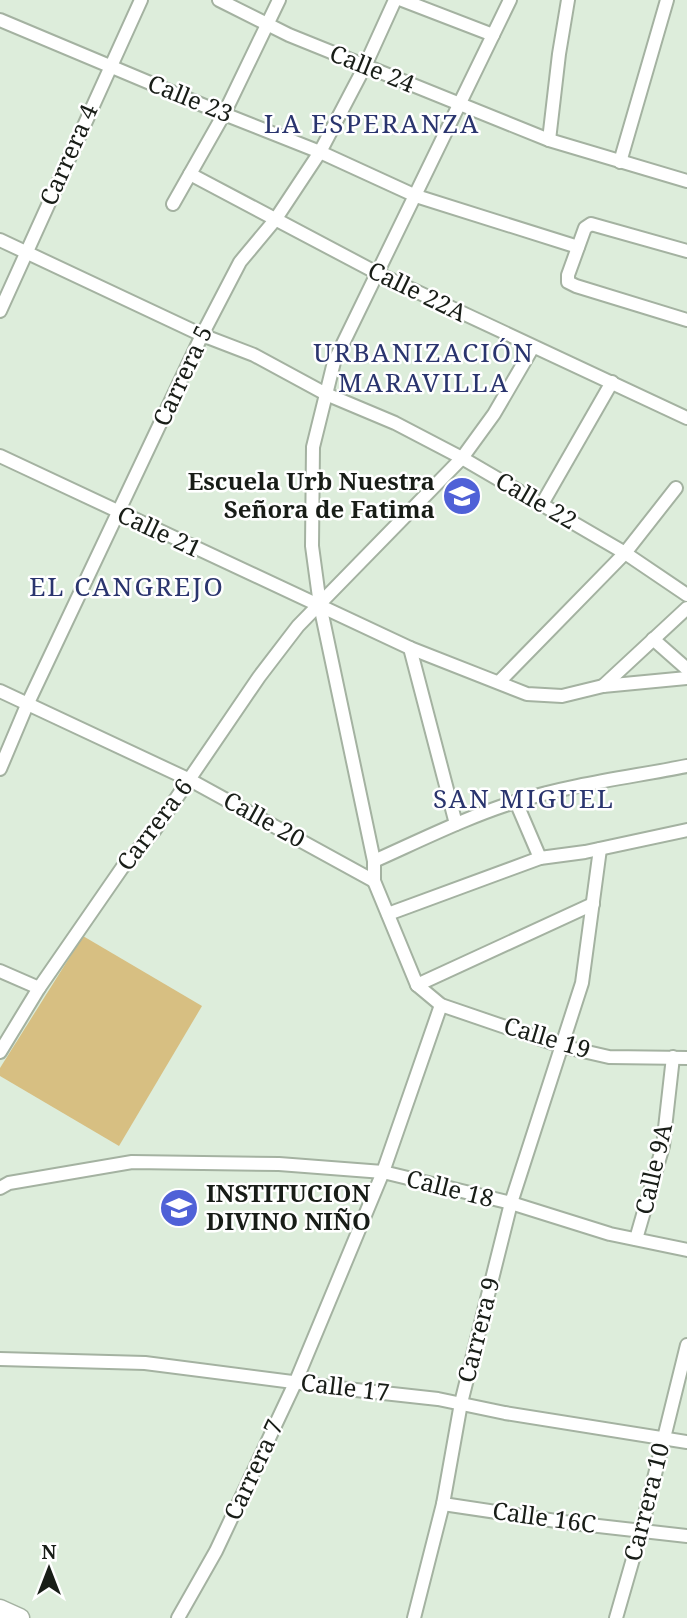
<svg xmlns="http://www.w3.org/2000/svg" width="687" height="1618" viewBox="0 0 687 1618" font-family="'Noto Serif',serif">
  <rect width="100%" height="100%" fill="#ddeddb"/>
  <!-- green -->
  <path fill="#d7bf82" d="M83,936L202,1006L119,1146L0,1076V1068Z"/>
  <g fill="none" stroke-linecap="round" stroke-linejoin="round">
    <defs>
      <g id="street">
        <path d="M219,0L289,35L549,140L687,181"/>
        <path d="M402,0L493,35"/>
        <path d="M510,0L334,362L313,447L312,546L320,605L374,861V881L417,985L441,1005L561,1046L609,1057L687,1058"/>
        <path d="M0,20L224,114L320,152L416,196L578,247"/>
        <path d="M549,140L559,54L568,0"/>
        <path d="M620,162L667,0"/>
        <path d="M190,174L379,274L687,418"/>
        <path d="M173,204L224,114L279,0"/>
        <path d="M0,240L202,335L254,355L326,394L395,423L462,458L625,553L687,595"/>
        <path d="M687,251L591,224L585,228L568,275V282L576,286L687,320"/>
        <path d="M0,311L141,0"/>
        <path d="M0,456L410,648L527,694L562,696L603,686L687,678"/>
        <path d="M542,504L612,382"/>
        <path d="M653,639L687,669"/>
        <path d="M410,648L456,824"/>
        <path d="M499,682L625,553L676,488"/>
        <path d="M603,686L687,608"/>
        <path d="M0,691L190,780L374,881"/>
        <path d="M0,769L27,705L202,335L240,262L275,220L320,152L365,66L395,0"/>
        <path d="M516,802L540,858"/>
        <path d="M374,861C421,840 469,816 518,801C573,784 631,777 687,766"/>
        <path d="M388,914L540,858L585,852L687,830"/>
        <path d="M0,971L39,988"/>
        <path d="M417,985L593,904"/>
        <path d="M0,1052L39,988L122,868L154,831L259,677L298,626L462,458L494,414L533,347"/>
        <path d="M0,1188L9,1183L132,1162L279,1164L383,1172L511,1203L610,1234L687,1250"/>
        <path d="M636,1239L663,1146L673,1057"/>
        <path d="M0,1359L145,1363L347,1389L438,1399L505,1413L687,1442"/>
        <path d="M443,1504L563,1522L687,1536"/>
        <path d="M178,1618L216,1551L296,1381L383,1172L441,1005"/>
        <path d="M414,1618L443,1504L461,1403L511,1203L582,983L600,849"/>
        <path d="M616,1618L641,1531L687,1345"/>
      </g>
      <path id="secondary" d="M0,1609L20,1618"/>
    </defs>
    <!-- street casing -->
    <use href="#street" stroke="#a4b2a1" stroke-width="16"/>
    <!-- secondary casing -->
    <use href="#secondary" stroke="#a4b2a1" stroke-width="21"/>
    <!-- street -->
    <use href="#street" stroke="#fff" stroke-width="12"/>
    <!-- secondary -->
    <use href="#secondary" stroke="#fff" stroke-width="18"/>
  </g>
  <!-- icons -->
  <defs>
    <symbol id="school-disc" viewBox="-11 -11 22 22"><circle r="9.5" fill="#4f61d7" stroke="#fff"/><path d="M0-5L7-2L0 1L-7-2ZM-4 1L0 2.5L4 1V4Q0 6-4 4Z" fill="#fff"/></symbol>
  </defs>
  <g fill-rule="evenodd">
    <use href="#school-disc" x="440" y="474" width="44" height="44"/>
    <use href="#school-disc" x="157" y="1186" width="44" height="44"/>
  </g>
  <g text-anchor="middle" stroke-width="5" stroke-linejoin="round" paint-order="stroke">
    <!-- street labels -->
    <g font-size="24" fill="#181d17" stroke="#fff">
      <text transform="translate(372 69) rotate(22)" y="8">Calle 24</text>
      <text transform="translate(190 99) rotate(22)" y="8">Calle 23</text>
      <text transform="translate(69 155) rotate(-66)" y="8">Carrera 4</text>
      <text transform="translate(417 292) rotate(26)" y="8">Calle 22A</text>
      <text transform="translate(183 376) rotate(-65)" y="8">Carrera 5</text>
      <text transform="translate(536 501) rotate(30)" y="8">Calle 22</text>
      <text transform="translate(159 532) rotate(25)" y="8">Calle 21</text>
      <text transform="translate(264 820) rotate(29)" y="8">Calle 20</text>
      <text transform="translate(155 825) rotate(-53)" y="8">Carrera 6</text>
      <text transform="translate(547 1038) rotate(17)" y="8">Calle 19</text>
      <text transform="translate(654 1169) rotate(-77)" y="8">Calle 9A</text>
      <text transform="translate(450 1189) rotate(14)" y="8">Calle 18</text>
      <text transform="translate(479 1330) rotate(-76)" y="8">Carrera 9</text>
      <text transform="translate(345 1388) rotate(7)" y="8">Calle 17</text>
      <text transform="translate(254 1470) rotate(-65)" y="8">Carrera 7</text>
      <text transform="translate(647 1502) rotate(-76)" y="8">Carrera 10</text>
      <text transform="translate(544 1518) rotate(8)" y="8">Calle 16C</text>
    </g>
    <!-- poi labels -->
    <g font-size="24" font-weight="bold" fill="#181d17" stroke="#fff" text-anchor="end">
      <text x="435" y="490">Escuela Urb Nuestra<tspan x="435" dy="28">Señora de Fatima</tspan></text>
      <text x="206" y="1202" text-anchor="start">INSTITUCION<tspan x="206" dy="28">DIVINO NIÑO</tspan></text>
    </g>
    <!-- neighbourhood labels -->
    <g font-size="26" letter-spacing="2" fill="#2a356e" stroke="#fff">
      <text x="372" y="133">LA ESPERANZA</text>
      <text x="424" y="362">URBANIZACIÓN<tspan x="424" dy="30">MARAVILLA</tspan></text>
      <text x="127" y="596">EL CANGREJO</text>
      <text x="524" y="808">SAN MIGUEL</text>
    </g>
  </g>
  <!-- north arrow -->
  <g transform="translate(49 1569)" stroke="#ffffff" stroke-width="5" paint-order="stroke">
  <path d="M0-5L12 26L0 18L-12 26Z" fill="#181d17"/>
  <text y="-10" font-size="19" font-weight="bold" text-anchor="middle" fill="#181d17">N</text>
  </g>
</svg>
